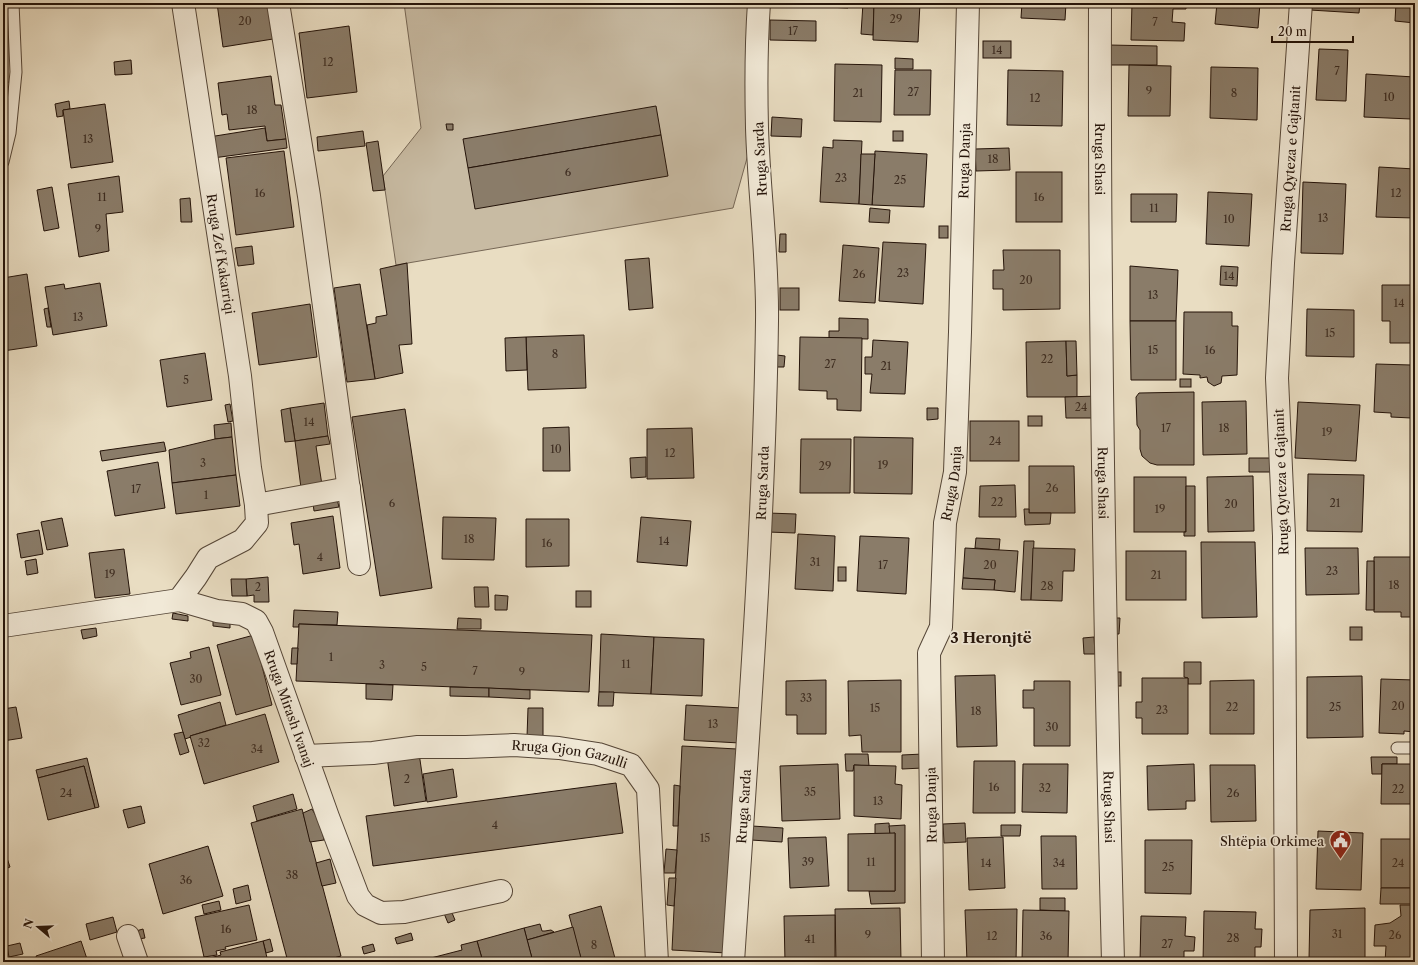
<svg xmlns="http://www.w3.org/2000/svg" width="1418" height="965" viewBox="0 0 1418 965" font-family="'Libre Caslon Text',serif">
  <rect width="100%" height="100%" fill="#e9ddc2"/>
  <filter id="stains"><feTurbulence type="fractalNoise" baseFrequency=".005" numOctaves="4"/><feColorMatrix values="0 0 0 0 .2 0 0 0 0 .09 0 0 0 0 .02 0 0 0 .5 -.17"/></filter>
  <radialGradient id="worn" r=".72"><stop offset=".6" stop-color="#630" stop-opacity="0"/><stop offset="1" stop-color="#630" stop-opacity=".3"/></radialGradient>
  <!-- green -->
  <g fill="#c8bba3" stroke="#766756">
    <path d="M3,3H5L16,81L3,83Z"/>
    <path d="M404,3H752L749,151L733,208L396,265L383,176L421,128Z"/>
  </g>
  <!-- building -->
  <g fill="#8a7c69" stroke="#241309">
    <path d="M217,3H267L273,39L223,47Z"/>
    <path d="M806,3H848V8L806,6Z"/>
    <path d="M863,3H874L873,35L861,34Z"/>
    <path d="M874,3H920L918,42L873,40Z"/>
    <path d="M1022,3H1066L1065,20L1021,18Z"/>
    <path d="M1132,3H1186V9H1173L1172,22L1185,23L1184,41L1131,40Z"/>
    <path d="M1217,3H1260L1258,28L1215,24Z"/>
    <path d="M1311,3H1360L1359,13L1310,10Z"/>
    <path d="M1396,3H1415V23L1395,21Z"/>
    <path d="M770,20L816,21V41L770,40Z"/>
    <path d="M349,26L357,92L307,98L299,33Z"/>
    <rect x="983" y="41" width="28" height="17"/>
    <path d="M1109,45L1157,46V65H1109Z"/>
    <path d="M1319,49L1348,50L1346,101L1316,100Z"/>
    <path d="M895,58L913,59V69H895Z"/>
    <path d="M131,60L132,74L115,75L114,62Z"/>
    <path d="M835,64L882,65L881,122L834,121Z"/>
    <path d="M1129,65L1171,66L1170,116H1128Z"/>
    <path d="M1211,67L1258,68L1257,120L1210,118Z"/>
    <path d="M895,70H931L930,115H894Z"/>
    <path d="M1008,70L1063,71L1062,126L1007,125Z"/>
    <path d="M1366,74L1414,77L1411,119L1364,117Z"/>
    <path d="M271,76L275,105H281L286,139L267,141L265,126L229,130L227,114L222,115L218,83Z"/>
    <path d="M69,101L70,109L63,110V116L57,117L55,104Z"/>
    <path d="M105,104L113,162L71,168L63,110Z"/>
    <path d="M656,106L661,135L468,168L463,139Z"/>
    <path d="M772,117L802,119L801,137L771,136Z"/>
    <path d="M446,124H453V130H447Z"/>
    <path d="M265,128L267,141L286,139L287,148L213,158L209,137Z"/>
    <path d="M363,131L365,146L318,151L317,137Z"/>
    <rect x="893" y="131" width="10" height="10"/>
    <path d="M661,135L668,176L475,209L468,168Z"/>
    <path d="M833,140L862,141L859,204L820,202L823,147L833,148Z"/>
    <path d="M378,141L385,190L373,191L366,143Z"/>
    <path d="M1009,148L1010,170L976,171L975,149Z"/>
    <path d="M284,151L294,227L236,235L226,158Z"/>
    <path d="M875,151L927,154L924,207L872,205Z"/>
    <path d="M861,154H875L872,205L859,204Z"/>
    <path d="M1379,167L1415,169V218L1376,217Z"/>
    <rect x="1016" y="172" width="46" height="50"/>
    <path d="M119,176L123,212L106,214L109,251L79,257L68,184Z"/>
    <path d="M1303,182L1346,184L1343,254L1301,253Z"/>
    <path d="M52,187L59,228L44,231L37,190Z"/>
    <path d="M1208,192L1252,194L1249,246L1206,244Z"/>
    <path d="M1131,194H1177L1176,222H1131Z"/>
    <path d="M190,198L192,222H181L180,199Z"/>
    <path d="M870,208L890,210L889,223L869,222Z"/>
    <rect x="939" y="226" width="9" height="12"/>
    <path d="M780,234H786V252H779Z"/>
    <path d="M883,242L926,244L923,304L879,301Z"/>
    <path d="M843,245L879,248L875,303L839,301Z"/>
    <path d="M252,246L254,264L238,266L235,248Z"/>
    <path d="M1003,250H1060V309L1003,310V289H993V270H1004Z"/>
    <path d="M649,258L653,308L629,310L625,260Z"/>
    <path d="M407,263L412,344L399,345L403,373L375,379L367,325L376,323V317L387,315L380,269Z"/>
    <path d="M1130,266L1178,270L1176,321H1130Z"/>
    <path d="M1221,266L1238,267L1237,286L1220,285Z"/>
    <path d="M27,274L37,346L3,351V278Z"/>
    <path d="M100,283L107,326L53,335L45,287L64,284L65,289Z"/>
    <path d="M360,284L375,379L347,382L334,288Z"/>
    <path d="M1382,285H1415V343H1390V321H1382Z"/>
    <rect x="780" y="288" width="19" height="22"/>
    <path d="M310,304L317,357L259,365L252,313Z"/>
    <path d="M48,308L51,327H47L44,309Z"/>
    <path d="M1307,309L1354,310V357L1306,356Z"/>
    <path d="M1184,312H1232V326H1238L1237,375L1222,376L1221,383L1214,386L1208,382L1207,377L1200,378V375L1183,374Z"/>
    <path d="M839,318L868,319V339L829,338V331H839Z"/>
    <path d="M1130,321H1176V380H1131Z"/>
    <path d="M584,335L586,388L528,390L526,337Z"/>
    <path d="M526,337L527,370L506,371L505,338Z"/>
    <path d="M800,337L862,338L861,411L837,410V399H827V391L799,390Z"/>
    <path d="M873,340L908,342L905,394L870,393L872,374H865V357H872Z"/>
    <path d="M1066,341L1067,376L1077,375V397H1027L1026,342Z"/>
    <path d="M1066,341H1076L1077,375L1067,376Z"/>
    <path d="M205,353L212,400L167,407L160,360Z"/>
    <path d="M777,355L785,356L784,367H776Z"/>
    <path d="M1411,362H1415V415H1411V418L1391,417V413L1374,412L1376,364L1411,365Z"/>
    <rect x="1180" y="379" width="11" height="8"/>
    <path d="M1194,392V465H1157L1150,463L1142,456L1140,449V430L1137,425L1136,397L1139,393Z"/>
    <path d="M1097,396V418H1066L1065,397Z"/>
    <path d="M1246,401L1247,454L1203,455L1202,402Z"/>
    <path d="M1298,402L1360,405L1356,461L1295,458Z"/>
    <path d="M324,403L328,436L295,441L290,408Z"/>
    <path d="M230,404L233,421L228,422L225,405Z"/>
    <path d="M290,408L295,441L285,442L281,410Z"/>
    <path d="M927,408H938V419L927,420Z"/>
    <path d="M405,409L432,588L380,596L352,417Z"/>
    <rect x="1028" y="416" width="14" height="10"/>
    <rect x="970" y="421" width="49" height="40"/>
    <path d="M231,423L232,437L215,439L214,425Z"/>
    <path d="M569,427L570,471H543V428Z"/>
    <path d="M692,428L694,478L647,479V429Z"/>
    <path d="M328,436L330,444L316,446L322,485L301,488L295,441Z"/>
    <path d="M232,437L236,475L172,483L169,450L215,439Z"/>
    <path d="M854,437L913,438L912,494L854,493Z"/>
    <path d="M801,439H851L850,493H800Z"/>
    <path d="M164,442L166,451L102,461L100,451Z"/>
    <path d="M646,457V477L631,478L630,458Z"/>
    <path d="M1249,458H1270L1271,472H1249Z"/>
    <path d="M158,462L165,508L115,516L107,471Z"/>
    <path d="M1029,466H1074L1075,513H1029Z"/>
    <path d="M1308,474L1364,475L1362,532L1307,531Z"/>
    <path d="M236,475L240,506L176,514L172,483Z"/>
    <path d="M1253,476L1254,531L1208,532L1207,477Z"/>
    <rect x="1134" y="477" width="52" height="55"/>
    <path d="M1015,485L1016,517H979L980,486Z"/>
    <path d="M1186,486H1195V536H1184V532H1186Z"/>
    <path d="M337,499L339,507L314,511L313,503Z"/>
    <path d="M1024,509H1029V513H1051L1050,524L1025,525Z"/>
    <path d="M768,513L796,514L795,533L768,532Z"/>
    <path d="M333,516L340,568L303,574L299,544L294,545L291,523Z"/>
    <path d="M443,517L496,518L494,560L442,559Z"/>
    <path d="M641,517L691,521L687,566L637,562Z"/>
    <path d="M62,518L68,546L47,550L41,522Z"/>
    <path d="M526,519H569V566L526,567Z"/>
    <path d="M39,530L43,554L21,558L17,534Z"/>
    <path d="M798,534L835,536L833,591L795,589Z"/>
    <path d="M860,536L909,538L906,594L857,591Z"/>
    <path d="M976,538L1000,539L999,550L975,548Z"/>
    <path d="M1024,541H1034L1031,600H1021Z"/>
    <path d="M1201,542H1255L1257,617L1202,618Z"/>
    <path d="M965,548L1018,551L1015,592L994,590L995,580L963,578Z"/>
    <path d="M1033,548L1075,549L1074,571H1063L1062,601L1031,600Z"/>
    <path d="M1305,548H1358L1359,594L1306,595Z"/>
    <path d="M124,549L130,594L95,598L89,553Z"/>
    <rect x="1126" y="551" width="60" height="49"/>
    <path d="M1374,557H1415V617H1401V612H1374Z"/>
    <path d="M36,559L38,573L27,575L25,561Z"/>
    <path d="M1367,561H1374V610H1366Z"/>
    <rect x="838" y="567" width="8" height="14"/>
    <path d="M268,577L269,602H254V595L247,596L246,579Z"/>
    <path d="M963,578L995,580L994,590L962,589Z"/>
    <path d="M231,579H246L247,596H232Z"/>
    <path d="M474,587H488L489,607H475Z"/>
    <rect x="576" y="591" width="15" height="16"/>
    <path d="M495,595L508,596L507,610H495Z"/>
    <path d="M294,610L338,612L337,625L299,624V627H293Z"/>
    <path d="M173,613L188,616V621L172,619Z"/>
    <path d="M458,618L481,619V629H457Z"/>
    <path d="M1116,618H1120L1119,634H1116Z"/>
    <path d="M213,621L230,622V628L213,626Z"/>
    <path d="M299,624L592,635L589,692L296,681Z"/>
    <rect x="1350" y="627" width="12" height="13"/>
    <path d="M96,628L97,636L83,639L81,630Z"/>
    <path d="M601,634L654,637L651,694L599,692Z"/>
    <path d="M254,635L272,705L236,715L217,645Z"/>
    <path d="M654,637L704,639L702,696L651,694Z"/>
    <path d="M1094,637L1095,654H1084L1083,638Z"/>
    <path d="M209,647L221,695L181,705L170,663L191,658L190,652Z"/>
    <path d="M292,648H298L297,664H291Z"/>
    <path d="M1184,662H1201V684H1188V678L1184,677Z"/>
    <rect x="1116" y="672" width="5" height="14"/>
    <path d="M995,675L997,746L957,747L955,676Z"/>
    <path d="M1362,676L1363,737L1307,738V677Z"/>
    <path d="M1142,678H1188V734H1142V718H1136V702H1142Z"/>
    <path d="M1381,679L1415,680V732L1404,731V734L1379,733Z"/>
    <path d="M826,680V734H797V715H786V681Z"/>
    <path d="M901,680V752H862L861,735L849,736L848,681Z"/>
    <path d="M1254,680V734H1210V681Z"/>
    <path d="M1034,681H1070V746H1034V708H1023V690H1034Z"/>
    <path d="M366,684L393,685L392,700L366,699Z"/>
    <path d="M450,687L489,688V697L450,696Z"/>
    <path d="M489,688L530,690V699L489,697Z"/>
    <path d="M599,692H614L613,706H598Z"/>
    <path d="M220,702L226,725L190,736L191,737L185,739L178,715Z"/>
    <path d="M686,705L742,708L740,743L684,740Z"/>
    <path d="M16,707L22,738L3,741V709Z"/>
    <path d="M528,708H543V738L527,737Z"/>
    <path d="M265,714L279,762L204,784L190,736Z"/>
    <path d="M183,732L189,752L180,755L174,734Z"/>
    <path d="M682,746L737,749L727,953L672,950Z"/>
    <path d="M419,753L426,801L394,806L387,757Z"/>
    <path d="M845,754H868L869,766L854,765L853,771H846Z"/>
    <path d="M923,754V768L902,769V755Z"/>
    <path d="M1371,757H1397V764H1382V774H1372Z"/>
    <path d="M87,758L99,807L95,808L84,766L38,778L36,770Z"/>
    <path d="M974,761H1015V813H973Z"/>
    <path d="M838,764L840,819L782,821L780,766Z"/>
    <path d="M1023,764H1068L1067,813L1022,812Z"/>
    <path d="M1194,764L1195,801H1186V809L1148,810L1147,766Z"/>
    <path d="M1382,764H1415V804H1381Z"/>
    <path d="M854,765L896,766L895,784L902,785L901,819L854,816Z"/>
    <path d="M1210,765H1255L1256,821L1211,822Z"/>
    <path d="M84,766L95,808L48,820L38,778Z"/>
    <path d="M3,768H5L7,784H3Z"/>
    <path d="M453,769L457,797L427,802L423,774Z"/>
    <path d="M616,783L623,833L373,866L366,816Z"/>
    <path d="M674,785L680,786L678,826H673Z"/>
    <path d="M293,794L297,809L257,821L253,806Z"/>
    <path d="M141,806L145,823L128,828L123,810Z"/>
    <path d="M302,809L341,956L319,962H288L251,823Z"/>
    <path d="M312,809L321,825L324,840L310,842L303,813Z"/>
    <path d="M889,823L890,834H875V824Z"/>
    <path d="M965,823L966,842L944,843L943,824Z"/>
    <path d="M905,825V903L871,904L869,891H895V833L890,834L889,826Z"/>
    <path d="M1001,825H1021L1020,836H1001Z"/>
    <path d="M752,826L783,828L782,842L751,840Z"/>
    <path d="M1318,831L1363,833L1361,890L1316,889Z"/>
    <path d="M895,833V891H848V834Z"/>
    <path d="M1041,836H1076L1077,889H1042Z"/>
    <path d="M826,837L829,886L790,888L788,838Z"/>
    <path d="M1003,837L1005,888L969,890L967,838Z"/>
    <rect x="1381" y="839" width="34" height="49"/>
    <path d="M1145,840H1192L1191,894L1145,893Z"/>
    <path d="M208,846L223,896L163,914L149,864Z"/>
    <path d="M666,849L677,850L675,873H664Z"/>
    <path d="M6,855L10,867L3,870V856Z"/>
    <path d="M330,859L336,883L322,886L316,863Z"/>
    <path d="M669,878H676L674,906L667,905Z"/>
    <path d="M248,885L251,900L236,904L233,889Z"/>
    <path d="M1381,888H1415V904H1380Z"/>
    <path d="M1040,898H1065V911L1040,910Z"/>
    <path d="M219,901L221,910L204,914L202,905Z"/>
    <path d="M249,905L257,940L225,947L226,949L216,951L217,955L204,957L195,917Z"/>
    <path d="M1400,905H1415V962H1385L1386,946H1374L1375,925L1390,923L1401,916Z"/>
    <path d="M601,906L616,962H582L569,915Z"/>
    <path d="M450,908L455,920L448,923L443,911Z"/>
    <path d="M900,908L901,961L836,962L835,909Z"/>
    <path d="M1365,908V958L1309,959L1310,910Z"/>
    <path d="M1017,909L1016,962H967L965,910Z"/>
    <path d="M1023,910L1069,911L1068,962L1022,961Z"/>
    <path d="M1204,911L1256,912L1255,929H1262L1261,947H1255V962H1203Z"/>
    <path d="M835,915V962H785L784,916Z"/>
    <path d="M1141,916L1186,917L1185,936L1195,937L1194,951H1184V962H1140Z"/>
    <path d="M113,917L117,932L90,940L86,924Z"/>
    <path d="M540,924L542,931H545L551,930L554,932L527,940L524,928Z"/>
    <path d="M573,927L582,962H533L527,940Z"/>
    <path d="M524,928L533,962H483L477,941Z"/>
    <path d="M143,929L145,938L138,939L136,931Z"/>
    <path d="M411,933L413,940L397,944L395,938Z"/>
    <path d="M270,939L273,951L266,953L263,941Z"/>
    <path d="M81,941L88,962H38L36,956Z"/>
    <path d="M263,941L268,962H211L210,958L221,955L220,952Z"/>
    <path d="M477,941L483,962H432L431,958L462,950L461,945Z"/>
    <path d="M20,943L23,954L9,957L7,946Z"/>
    <path d="M373,944L375,951L364,954L362,947Z"/>
    <path d="M1365,958L1366,962H1311L1312,959Z"/>
  </g>
  <g fill="none" stroke-linecap="round" stroke-linejoin="round">
    <defs>
      <g id="service">
        <path d="M3,162L10,133L16,72L13,3"/>
        <path d="M1397,748H1415"/>
      </g>
      <g id="minor">
        <path d="M278,3L309,196L359,564"/>
        <path id="s1" d="M1100,3C1099,323 1105,642 1113,962"/>
        <path d="M256,505L349,488"/>
        <path d="M179,600L196,577L208,558L243,540L257,523L256,505L250,468L240,376L183,3"/>
        <path id="s2" d="M3,626L179,600L217,611L242,614L256,621L262,632L328,817L358,896L365,905L381,913L404,912L501,891"/>
        <path id="s3" d="M306,756L373,753L418,747H466L514,745L559,748L598,754L631,765L648,789L657,962"/>
        <path d="M128,936L137,962"/>
        <path id="s4" d="M733,962C747,749 764,535 767,321C768,257 759,193 757,128C756,87 756,45 759,3"/>
        <path id="s5" d="M933,962L929,653L941,627L945,523L955,472L960,332L968,3"/>
        <path id="s6" d="M1286,962L1284,536L1277,378L1283,263L1301,3"/>
      </g>
    </defs>
    <!-- service casing -->
    <use href="#service" stroke="#554637" stroke-width="13"/>
    <!-- minor casing -->
    <use href="#minor" stroke="#554637" stroke-width="24"/>
    <!-- service -->
    <use href="#service" stroke="#f1e9d7" stroke-width="11"/>
    <!-- minor -->
    <use href="#minor" stroke="#f1e9d7" stroke-width="22"/>
  </g>
  <!-- icons -->
  <defs>
    <symbol id="civic-pin" viewBox="-11 -11 22 30"><path d="M0 17L-7.5 6A9.5 9.5 0 1 1 7.5 6Z" fill="#8f2418" stroke="#f1e9d7"/><path d="M-.6-6.5H3V-4.5H.6V-3L4-1V1h2V6H-6V1h2V-1L-.6-3ZM-1.2 2.5V6h2.4V2.5Z" fill="#fff"/></symbol>
  </defs>
  <g fill-rule="evenodd">
    <use href="#civic-pin" x="1328" y="828" width="25" height="34"/>
  </g>
  <g text-anchor="middle" stroke-width="3.5" stroke-linejoin="round" paint-order="stroke">
    <!-- number labels -->
    <g font-size="11" fill="#3e2d21">
      <text x="896" y="23">29</text>
      <text x="245" y="25">20</text>
      <text x="1155" y="26">7</text>
      <text x="793" y="35">17</text>
      <text x="997" y="54">14</text>
      <text x="328" y="66">12</text>
      <text x="1337" y="75">7</text>
      <text x="1149" y="95">9</text>
      <text x="913" y="96">27</text>
      <text x="858" y="97">21</text>
      <text x="1234" y="97">8</text>
      <text x="1389" y="101">10</text>
      <text x="1035" y="102">12</text>
      <text x="252" y="114">18</text>
      <text x="88" y="143">13</text>
      <text x="993" y="163">18</text>
      <text x="568" y="176">6</text>
      <text x="841" y="182">23</text>
      <text x="900" y="184">25</text>
      <text x="260" y="197">16</text>
      <text x="1396" y="197">12</text>
      <text x="102" y="201">11</text>
      <text x="1039" y="201">16</text>
      <text x="1154" y="212">11</text>
      <text x="1323" y="222">13</text>
      <text x="1229" y="223">10</text>
      <text x="98" y="233">9</text>
      <text x="903" y="277">23</text>
      <text x="859" y="278">26</text>
      <text x="1229" y="280">14</text>
      <text x="1026" y="284">20</text>
      <text x="1153" y="299">13</text>
      <text x="1399" y="307">14</text>
      <text x="78" y="321">13</text>
      <text x="1330" y="337">15</text>
      <text x="1153" y="354">15</text>
      <text x="1210" y="354">16</text>
      <text x="555" y="358">8</text>
      <text x="1047" y="363">22</text>
      <text x="830" y="368">27</text>
      <text x="886" y="370">21</text>
      <text x="186" y="384">5</text>
      <text x="1081" y="411">24</text>
      <text x="309" y="426">14</text>
      <text x="1166" y="432">17</text>
      <text x="1224" y="432">18</text>
      <text x="1327" y="436">19</text>
      <text x="995" y="445">24</text>
      <text x="556" y="453">10</text>
      <text x="670" y="457">12</text>
      <text x="203" y="467">3</text>
      <text x="883" y="469">19</text>
      <text x="825" y="470">29</text>
      <text x="1052" y="492">26</text>
      <text x="136" y="493">17</text>
      <text x="206" y="499">1</text>
      <text x="997" y="506">22</text>
      <text x="392" y="507">6</text>
      <text x="1335" y="507">21</text>
      <text x="1231" y="508">20</text>
      <text x="1160" y="513">19</text>
      <text x="469" y="543">18</text>
      <text x="664" y="545">14</text>
      <text x="547" y="547">16</text>
      <text x="320" y="561">4</text>
      <text x="815" y="566">31</text>
      <text x="883" y="569">17</text>
      <text x="990" y="569">20</text>
      <text x="1332" y="575">23</text>
      <text x="110" y="578">19</text>
      <text x="1156" y="579">21</text>
      <text x="1394" y="589">18</text>
      <text x="1047" y="590">28</text>
      <text x="258" y="591">2</text>
      <text x="331" y="661">1</text>
      <text x="626" y="668">11</text>
      <text x="382" y="669">3</text>
      <text x="424" y="671">5</text>
      <text x="475" y="675">7</text>
      <text x="522" y="676">9</text>
      <text x="196" y="683">30</text>
      <text x="806" y="702">33</text>
      <text x="1398" y="710">20</text>
      <text x="1232" y="711">22</text>
      <text x="1335" y="711">25</text>
      <text x="875" y="712">15</text>
      <text x="1162" y="714">23</text>
      <text x="976" y="715">18</text>
      <text x="713" y="728">13</text>
      <text x="1052" y="731">30</text>
      <text x="204" y="747">32</text>
      <text x="257" y="753">34</text>
      <text x="407" y="783">2</text>
      <text x="994" y="791">16</text>
      <text x="1045" y="792">32</text>
      <text x="1398" y="793">22</text>
      <text x="810" y="796">35</text>
      <text x="66" y="797">24</text>
      <text x="1233" y="797">26</text>
      <text x="878" y="805">13</text>
      <text x="495" y="829">4</text>
      <text x="705" y="842">15</text>
      <text x="808" y="866">39</text>
      <text x="871" y="866">11</text>
      <text x="986" y="867">14</text>
      <text x="1059" y="867">34</text>
      <text x="1398" y="867">24</text>
      <text x="1168" y="871">25</text>
      <text x="292" y="879">38</text>
      <text x="186" y="884">36</text>
      <text x="226" y="933">16</text>
      <text x="1337" y="938">31</text>
      <text x="868" y="939">9</text>
      <text x="1395" y="939">26</text>
      <text x="992" y="940">12</text>
      <text x="1046" y="940">36</text>
      <text x="1233" y="942">28</text>
      <text x="810" y="943">41</text>
      <text x="1167" y="948">27</text>
      <text x="594" y="949">8</text>
    </g>
    <!-- street labels -->
    <g font-size="13" fill="#241309" stroke="#f1e9d7">
      <text transform="translate(760 159) rotate(-93)" y="5">Rruga Sarda</text>
      <text dy="5" stroke="none"><textPath href="#s1" startOffset="156">Rruga Shasi</textPath></text>
      <text dy="5" stroke="none"><textPath href="#s6" startOffset="804">Rruga Qyteza e Gajtanit</textPath></text>
      <text dy="5" stroke="none"><textPath href="#s5" startOffset="805">Rruga Danja</textPath></text>
      <text transform="translate(221 254) rotate(81)" y="5">Rruga Zef Kakarriqi</text>
      <text transform="translate(1281 482) rotate(-92)" y="5">Rruga Qyteza e Gajtanit</text>
      <text dy="5" stroke="none"><textPath href="#s4" startOffset="480">Rruga Sarda</textPath></text>
      <text dy="5" stroke="none"><textPath href="#s1" startOffset="480">Rruga Shasi</textPath></text>
      <text dy="5" stroke="none"><textPath href="#s5" startOffset="482">Rruga Danja</textPath></text>
      <text dy="5" stroke="none"><textPath href="#s2" startOffset="352">Rruga Mirash Ivanaj</textPath></text>
      <text dy="5" stroke="none"><textPath href="#s3" startOffset="265">Rruga Gjon Gazulli</textPath></text>
      <text transform="translate(931 805) rotate(-91)" y="5">Rruga Danja</text>
      <text dy="5" stroke="none"><textPath href="#s4" startOffset="156">Rruga Sarda</textPath></text>
      <text dy="5" stroke="none"><textPath href="#s1" startOffset="804">Rruga Shasi</textPath></text>
    </g>
    <!-- poi labels -->
    <g font-size="13" fill="#241309" stroke="#f1e9d7" text-anchor="end">
      <text x="1324" y="846">Shtëpia Orkimea</text>
    </g>
    <!-- quarter labels -->
    <g font-size="15" font-weight="bold" fill="#241309" stroke="#f1e9d7">
      <text x="991" y="643">3 Heronjtë</text>
    </g>
  </g>
  <!-- margin -->
  <rect width="1418" height="965" fill="none" stroke="#e9ddc2" stroke-width="16"/>
  <rect x="4" y="4" width="1410" height="957" fill="none" stroke="#241309" stroke-width="2"/>
  <rect x="8" y="8" width="1402" height="949" fill="none" stroke="#241309"/>
  <!-- north arrow -->
  <g transform="translate(38 927) rotate(289)" stroke="#f1e9d7" stroke-width="3" paint-order="stroke">
  <path d="M0-3L7 15L0 10L-7 15Z" fill="#241309"/>
  <text y="-6" font-size="11" font-weight="bold" text-anchor="middle" fill="#241309">N</text>
  </g>
  <!-- scale -->
  <path d="M1272 36v6h81v-6" fill="none" stroke="#241309" stroke-width="2"/>
  <text x="1278" y="36" font-size="12" fill="#241309" stroke="#f1e9d7" stroke-width="3" paint-order="stroke">20 m</text>
  <rect width="100%" height="100%" filter="url(#stains)"/>
  <rect width="100%" height="100%" fill="url(#worn)"/>
</svg>
